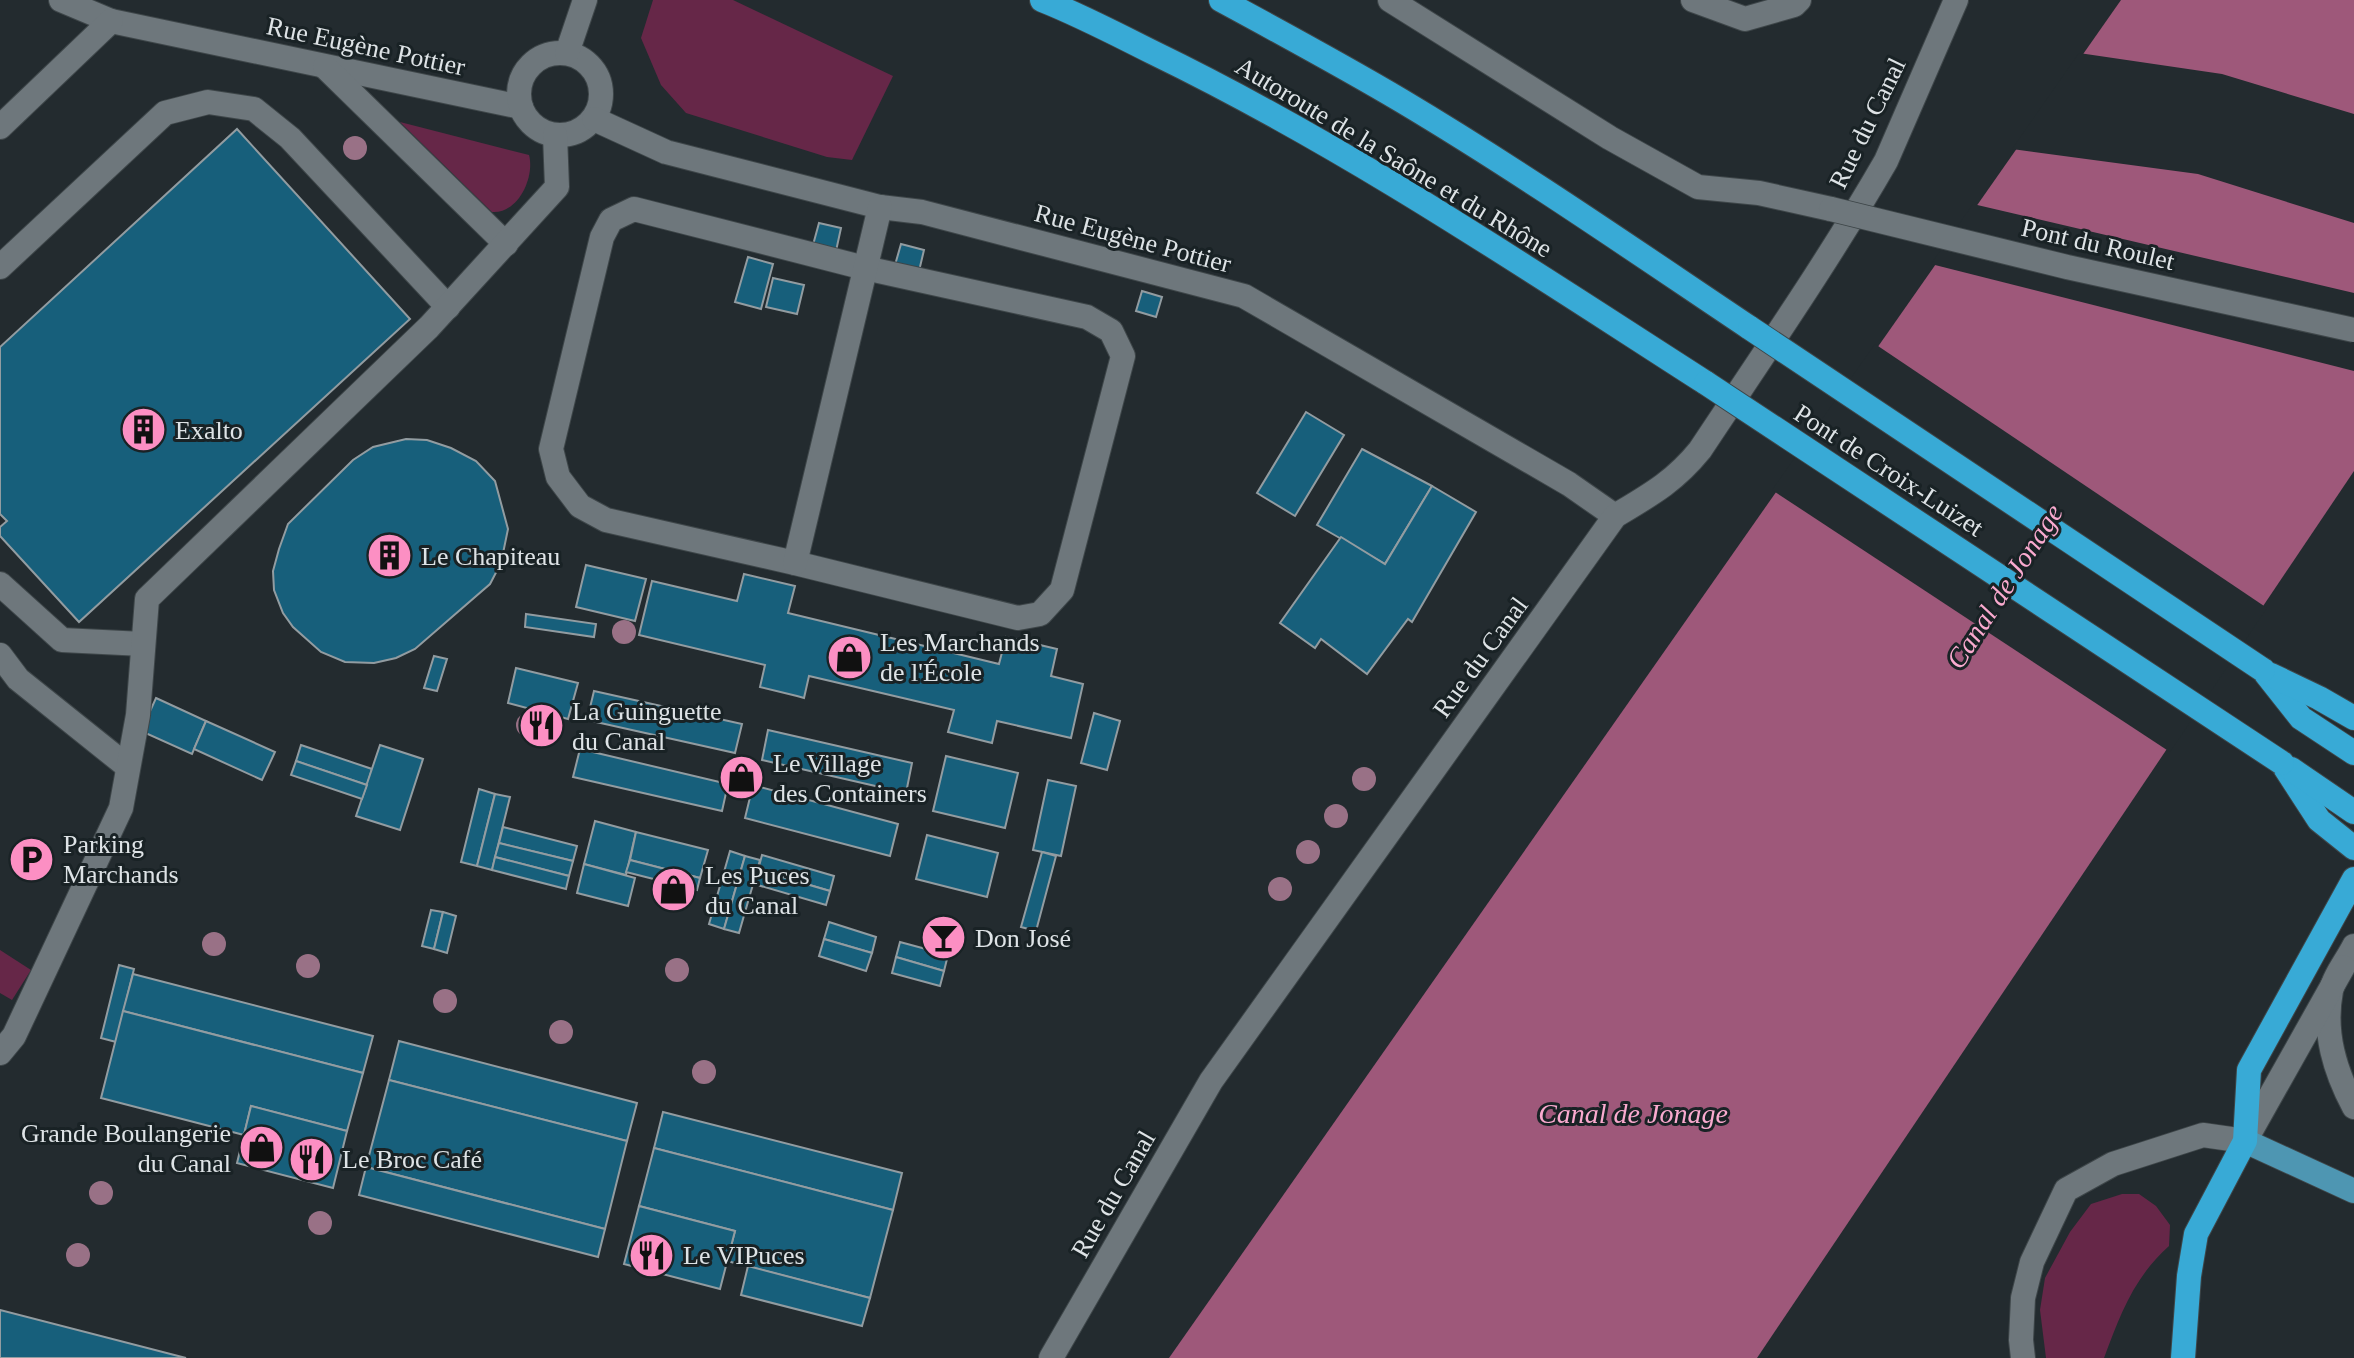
<svg xmlns="http://www.w3.org/2000/svg" width="2354" height="1358" viewBox="0 0 2354 1358" font-family="Georgia,serif">
  <rect width="100%" height="100%" fill="#232b2f"/>
  <!-- green -->
  <g fill="#662748">
    <path d="M653,0H733L893,76L852,160L827,157L686,113L661,85L641,38Z"/>
    <path d="M400,122L529,155C535,177 518,214 492,212Z"/>
    <path d="M0,950L31,970L12,1000L0,993Z"/>
    <path d="M2122,1194H2139L2156,1206L2170,1225L2169,1246C2134,1277 2120,1315 2104,1358H2046L2040,1310L2045,1278L2070,1232L2091,1204Z"/>
  </g>
  <!-- water -->
  <path fill="#9e587a" d="M2121,0H2354V471L1757,1358H1169Z"/>
  <!-- pier -->
  <g fill="#232b2f">
    <path d="M2079,53L2222,74L2354,114V223L2198,174L2012,149Z"/>
    <path d="M1973,204L2354,293V371L1931,264Z"/>
    <path d="M1875,344L2267,608L2170,752L1772,490Z"/>
  </g>
  <!-- building -->
  <g fill="#175f7b" stroke="#929ca1" stroke-width="2">
    <path d="M237,129L410,319L79,622L0,536V527L7,521L0,514V347Z"/>
    <path d="M819,223L841,228L836,251L813,245Z"/>
    <path d="M901,244L924,250L919,271L895,265Z"/>
    <path d="M748,257L773,264L761,309L735,302Z"/>
    <path d="M773,278L804,285L797,314L766,307Z"/>
    <path d="M1142,291L1162,297L1156,317L1136,311Z"/>
    <path d="M1306,412L1344,435L1295,516L1257,493Z"/>
    <path d="M406,439L427,440L451,448L476,461L495,481L508,529L501,563L490,584L415,649L396,658L374,663L345,662L321,652L293,627L283,613L274,590L273,571L279,549L288,524L353,460L373,447Z"/>
    <path d="M1362,449L1432,486L1385,564L1317,525Z"/>
    <path d="M1432,486L1476,512L1412,622L1408,619L1367,674L1321,639L1315,648L1280,623L1341,537L1385,564Z"/>
    <path d="M586,565L646,579L635,621L576,607Z"/>
    <path d="M744,574L795,586L788,613L999,664L1006,637L1057,649L1051,676L1083,684L1071,738L997,721L992,743L948,732L954,710L809,676L804,698L797,696L760,687L765,665L639,635L652,581L737,601Z"/>
    <path d="M526,614L596,624L594,637L525,627Z"/>
    <path d="M434,656L447,659L437,691L424,688Z"/>
    <path d="M516,668L578,683L568,719L508,703Z"/>
    <path d="M594,691L742,724L735,753L587,720Z"/>
    <path d="M156,698L206,721L192,754L141,731Z"/>
    <path d="M1094,713L1120,721L1107,770L1081,763Z"/>
    <path d="M206,721L275,752L262,780L194,749Z"/>
    <path d="M768,730L912,763L906,793L762,760Z"/>
    <path d="M301,745L372,769L367,785L296,761Z"/>
    <path d="M380,745L423,759L400,830L356,816Z"/>
    <path d="M580,749L728,784L722,811L573,777Z"/>
    <path d="M946,756L1018,773L1005,828L933,811Z"/>
    <path d="M296,761L367,785L362,799L291,775Z"/>
    <path d="M1048,780L1076,786L1061,856L1033,850Z"/>
    <path d="M753,785L898,824L890,856L745,818Z"/>
    <path d="M479,789L495,794L477,866L461,862Z"/>
    <path d="M495,794L510,797L492,870L477,866Z"/>
    <path d="M595,821L636,832L626,875L584,864Z"/>
    <path d="M503,827L577,846L573,861L499,843Z"/>
    <path d="M636,832L708,850L700,878L630,860Z"/>
    <path d="M927,835L998,853L987,897L916,879Z"/>
    <path d="M499,843L573,861L569,876L495,857Z"/>
    <path d="M730,851L745,856L724,929L709,924Z"/>
    <path d="M1042,852L1056,856L1036,931L1021,927Z"/>
    <path d="M762,855L834,876L830,891L758,870Z"/>
    <path d="M745,856L760,860L739,933L724,929Z"/>
    <path d="M495,857L569,876L566,889L492,870Z"/>
    <path d="M630,860L700,878L697,890L626,872Z"/>
    <path d="M584,864L635,878L628,906L577,893Z"/>
    <path d="M758,870L830,891L826,905L754,884Z"/>
    <path d="M431,910L443,912L434,949L422,946Z"/>
    <path d="M443,912L456,916L447,953L434,949Z"/>
    <path d="M829,922L876,937L872,953L824,939Z"/>
    <path d="M824,939L872,953L866,971L819,956Z"/>
    <path d="M900,942L948,955L944,971L896,957Z"/>
    <path d="M896,957L944,971L940,986L892,973Z"/>
    <path d="M119,965L134,969L116,1042L101,1038Z"/>
    <path d="M133,974L373,1036L363,1073L123,1011Z"/>
    <path d="M123,1011L363,1073L347,1131L251,1106L244,1135L101,1098Z"/>
    <path d="M399,1041L637,1103L627,1141L389,1080Z"/>
    <path d="M389,1080L627,1141L605,1229L366,1167Z"/>
    <path d="M251,1106L347,1131L333,1188L237,1163Z"/>
    <path d="M663,1112L902,1173L893,1210L654,1148Z"/>
    <path d="M654,1148L893,1210L870,1298L727,1261L735,1231L639,1206Z"/>
    <path d="M366,1167L605,1229L598,1257L359,1195Z"/>
    <path d="M639,1206L735,1231L720,1289L624,1264Z"/>
    <path d="M748,1266L870,1298L862,1326L741,1295Z"/>
    <path d="M0,1310L186,1358H0Z"/>
  </g>
  <g fill="none" stroke-linecap="round" stroke-linejoin="round">
    <defs>
      <g id="minor">
        <path d="M61,0L111,21L521,107"/>
        <path d="M1390,0L1610,138L1698,187L1759,193L1831,209"/>
        <path d="M1693,0L1745,19L1794,5L1799,0"/>
        <circle cx="560" cy="94" r="41"/>
        <path d="M567,53L585,0"/>
        <path d="M325,67L506,244"/>
        <path d="M594,119L666,152L880,207L922,212L1244,296L1569,484L1615,516"/>
        <path d="M0,127L111,21"/>
        <path d="M634,209L865,268L1087,317L1111,331L1123,356L1062,590L1040,614L1018,618L795,563L606,520L580,506L558,477L551,449L602,237L611,220Z"/>
        <path d="M0,267L165,113L208,102L254,109L290,138L448,307"/>
        <path d="M795,563L880,207"/>
        <path d="M0,584L62,640L143,644"/>
        <path d="M0,655L18,679L128,767"/>
        <path d="M2354,946C2347,960 2334,976 2331,991C2323,1033 2335,1071 2354,1107"/>
        <path d="M0,1053L14,1036L121,808L138,715L147,599L429,327L557,187L555,135"/>
        <path d="M1051,1358L1211,1081L1615,516C1650,495 1674,482 1700,450C1763,355 1829,260 1886,161L1956,0"/>
        <path d="M2023,1358L2021,1340L2023,1298L2032,1262L2066,1190L2113,1164L2203,1135L2245,1141L2343,967"/>
      </g>
      <path id="major" d="M2245,1141L2354,1191"/>
      <g id="highway">
        <path d="M1042,0C1080,15 1116,34 1152,52C1346,146 1525,267 1706,383"/>
        <path d="M1221,0C1282,33 1343,66 1402,101C1521,172 1635,251 1750,328"/>
        <path d="M2263,670L2301,718L2354,753"/>
        <path d="M2271,675L2319,698L2354,718"/>
        <path d="M2282,763L2319,820L2354,848"/>
        <path d="M2291,769L2354,812"/>
        <path d="M2183,1358L2189,1276L2196,1234L2245,1141L2249,1070L2354,879"/>
      </g>
    </defs>
    <!-- minor casing -->
    <use href="#minor" stroke="#3e4649" stroke-width="26"/>
    <!-- major casing -->
    <use href="#major" stroke="#3e4649" stroke-width="26"/>
    <!-- highway casing -->
    <use href="#highway" stroke="#3e4649" stroke-width="26"/>
    <!-- minor -->
    <use href="#minor" stroke="#6e777c" stroke-width="24"/>
    <!-- major -->
    <use href="#major" stroke="#4e96b2" stroke-width="24"/>
    <!-- highway -->
    <use href="#highway" stroke="#38aad6" stroke-width="24"/>
    <defs>
      <path id="minor-bridge" d="M1831,209L2067,267L2354,330"/>
      <g id="highway-bridge">
        <path d="M1750,328L2263,670"/>
        <path d="M1706,383L2282,763"/>
      </g>
    </defs>
    <!-- minor-bridge casing -->
    <use href="#minor-bridge" stroke="#3e4649" stroke-width="26" stroke-linecap="butt"/>
    <!-- highway-bridge casing -->
    <use href="#highway-bridge" stroke="#3e4649" stroke-width="26" stroke-linecap="butt"/>
    <!-- minor-bridge -->
    <use href="#minor-bridge" stroke="#6e777c" stroke-width="24"/>
    <!-- highway-bridge -->
    <use href="#highway-bridge" stroke="#38aad6" stroke-width="24"/>
  </g>
  <!-- trees -->
  <g fill="#997186">
    <circle cx="355" cy="148" r="12"/>
    <circle cx="624" cy="632" r="12"/>
    <circle cx="528" cy="725" r="12"/>
    <circle cx="1364" cy="779" r="12"/>
    <circle cx="1336" cy="816" r="12"/>
    <circle cx="1308" cy="852" r="12"/>
    <circle cx="1280" cy="889" r="12"/>
    <circle cx="214" cy="944" r="12"/>
    <circle cx="308" cy="966" r="12"/>
    <circle cx="677" cy="970" r="12"/>
    <circle cx="445" cy="1001" r="12"/>
    <circle cx="561" cy="1032" r="12"/>
    <circle cx="704" cy="1072" r="12"/>
    <circle cx="101" cy="1193" r="12"/>
    <circle cx="320" cy="1223" r="12"/>
    <circle cx="78" cy="1255" r="12"/>
  </g>
  <!-- icons -->
  <defs>
    <symbol id="building-disc" viewBox="-11 -11 22 22"><circle r="9.5" fill="#fc8fc3" stroke="#192225"/><path d="M-4-6H4V6H1V3H-1V6H-4ZM-2.5-4.3h1.7v1.8h-1.7ZM.8-4.3h1.7v1.8H.8ZM-2.5-1h1.7V.8h-1.7ZM.8-1h1.7V.8H.8Z" fill="#111"/></symbol>
    <symbol id="shop-disc" viewBox="-11 -11 22 22"><circle r="9.5" fill="#fc8fc3" stroke="#192225"/><path d="M-5-2.5h2.3a2.7 3.5 0 0 1 5.4 0H5L5.5 6h-11ZM-1.5-2.5h3a1.5 2.3 0 0 0-3 0Z" fill="#111"/></symbol>
    <symbol id="restaurant-disc" viewBox="-11 -11 22 22"><circle r="9.5" fill="#fc8fc3" stroke="#192225"/><path d="M-5-6h1v4h1v-4h1v4h1v-4h1v5L-1.5 .5V6h-2V.5L-5-1ZM5-6V6H3V1.5H1.5Q1.5-4 5-6Z" fill="#111"/></symbol>
    <symbol id="parking-disc" viewBox="-11 -11 22 22"><circle r="9.5" fill="#fc8fc3" stroke="#192225"/><path d="M-3.5-5.5H1a3.5 3.5 0 0 1 0 7H-1V5.5H-3.5ZM-1-3.4V-.6H.8a1.4 1.4 0 0 0 0-2.8Z" fill="#111"/></symbol>
    <symbol id="bar-disc" viewBox="-11 -11 22 22"><circle r="9.5" fill="#fc8fc3" stroke="#192225"/><path d="M-6-5H6L.8 .8V4.5H3.5V6h-7V4.5H-.8V.8Z" fill="#111"/></symbol>
  </defs>
  <g fill-rule="evenodd">
    <use href="#building-disc" x="118" y="404" width="51" height="51"/>
    <use href="#building-disc" x="364" y="530" width="51" height="51"/>
    <use href="#shop-disc" x="824" y="632" width="51" height="51"/>
    <use href="#restaurant-disc" x="516" y="700" width="51" height="51"/>
    <use href="#shop-disc" x="716" y="752" width="51" height="51"/>
    <use href="#parking-disc" x="6" y="834" width="51" height="51"/>
    <use href="#shop-disc" x="648" y="864" width="51" height="51"/>
    <use href="#bar-disc" x="918" y="912" width="51" height="51"/>
    <use href="#shop-disc" x="236" y="1122" width="51" height="51"/>
    <use href="#restaurant-disc" x="286" y="1134" width="51" height="51"/>
    <use href="#restaurant-disc" x="626" y="1230" width="51" height="51"/>
  </g>
  <g text-anchor="middle" stroke-width="6" stroke-linejoin="round" paint-order="stroke">
    <!-- street labels -->
    <g font-size="26" fill="#dee3e6" stroke="#192225">
      <text transform="translate(366 46) rotate(12)" y="9">Rue Eugène Pottier</text>
      <text transform="translate(1867 123) rotate(-64)" y="9">Rue du Canal</text>
      <text transform="translate(1394 157) rotate(31)" y="9">Autoroute de la Saône et du Rhône</text>
      <text transform="translate(1133 238) rotate(15)" y="9">Rue Eugène Pottier</text>
      <text transform="translate(2098 244) rotate(13)" y="9">Pont du Roulet</text>
      <text transform="translate(1889 470) rotate(33)" y="9">Pont de Croix-Luizet</text>
      <text transform="translate(1480 657) rotate(-54)" y="9">Rue du Canal</text>
      <text transform="translate(1113 1194) rotate(-60)" y="9">Rue du Canal</text>
    </g>
    <!-- poi labels -->
    <g font-size="26" fill="#dee3e6" stroke="#192225" text-anchor="start">
      <text x="175" y="439">Exalto</text>
      <text x="421" y="565">Le Chapiteau</text>
      <text x="880" y="651">Les Marchands<tspan x="880" dy="30">de l'École</tspan></text>
      <text x="572" y="720">La Guinguette<tspan x="572" dy="30">du Canal</tspan></text>
      <text x="773" y="772">Le Village<tspan x="773" dy="30">des Containers</tspan></text>
      <text x="63" y="853">Parking<tspan x="63" dy="30">Marchands</tspan></text>
      <text x="705" y="884">Les Puces<tspan x="705" dy="30">du Canal</tspan></text>
      <text x="975" y="947">Don José</text>
      <text x="231" y="1142" text-anchor="end">Grande Boulangerie<tspan x="231" dy="30">du Canal</tspan></text>
      <text x="342" y="1168">Le Broc Café</text>
      <text x="683" y="1264">Le VIPuces</text>
    </g>
    <!-- water labels -->
    <g font-size="28" font-style="italic" fill="#faaacf" stroke="#192225">
      <text transform="translate(2004 586) rotate(-57)" y="10">Canal de Jonage</text>
      <text x="1633" y="1123">Canal de Jonage</text>
    </g>
  </g>
</svg>
